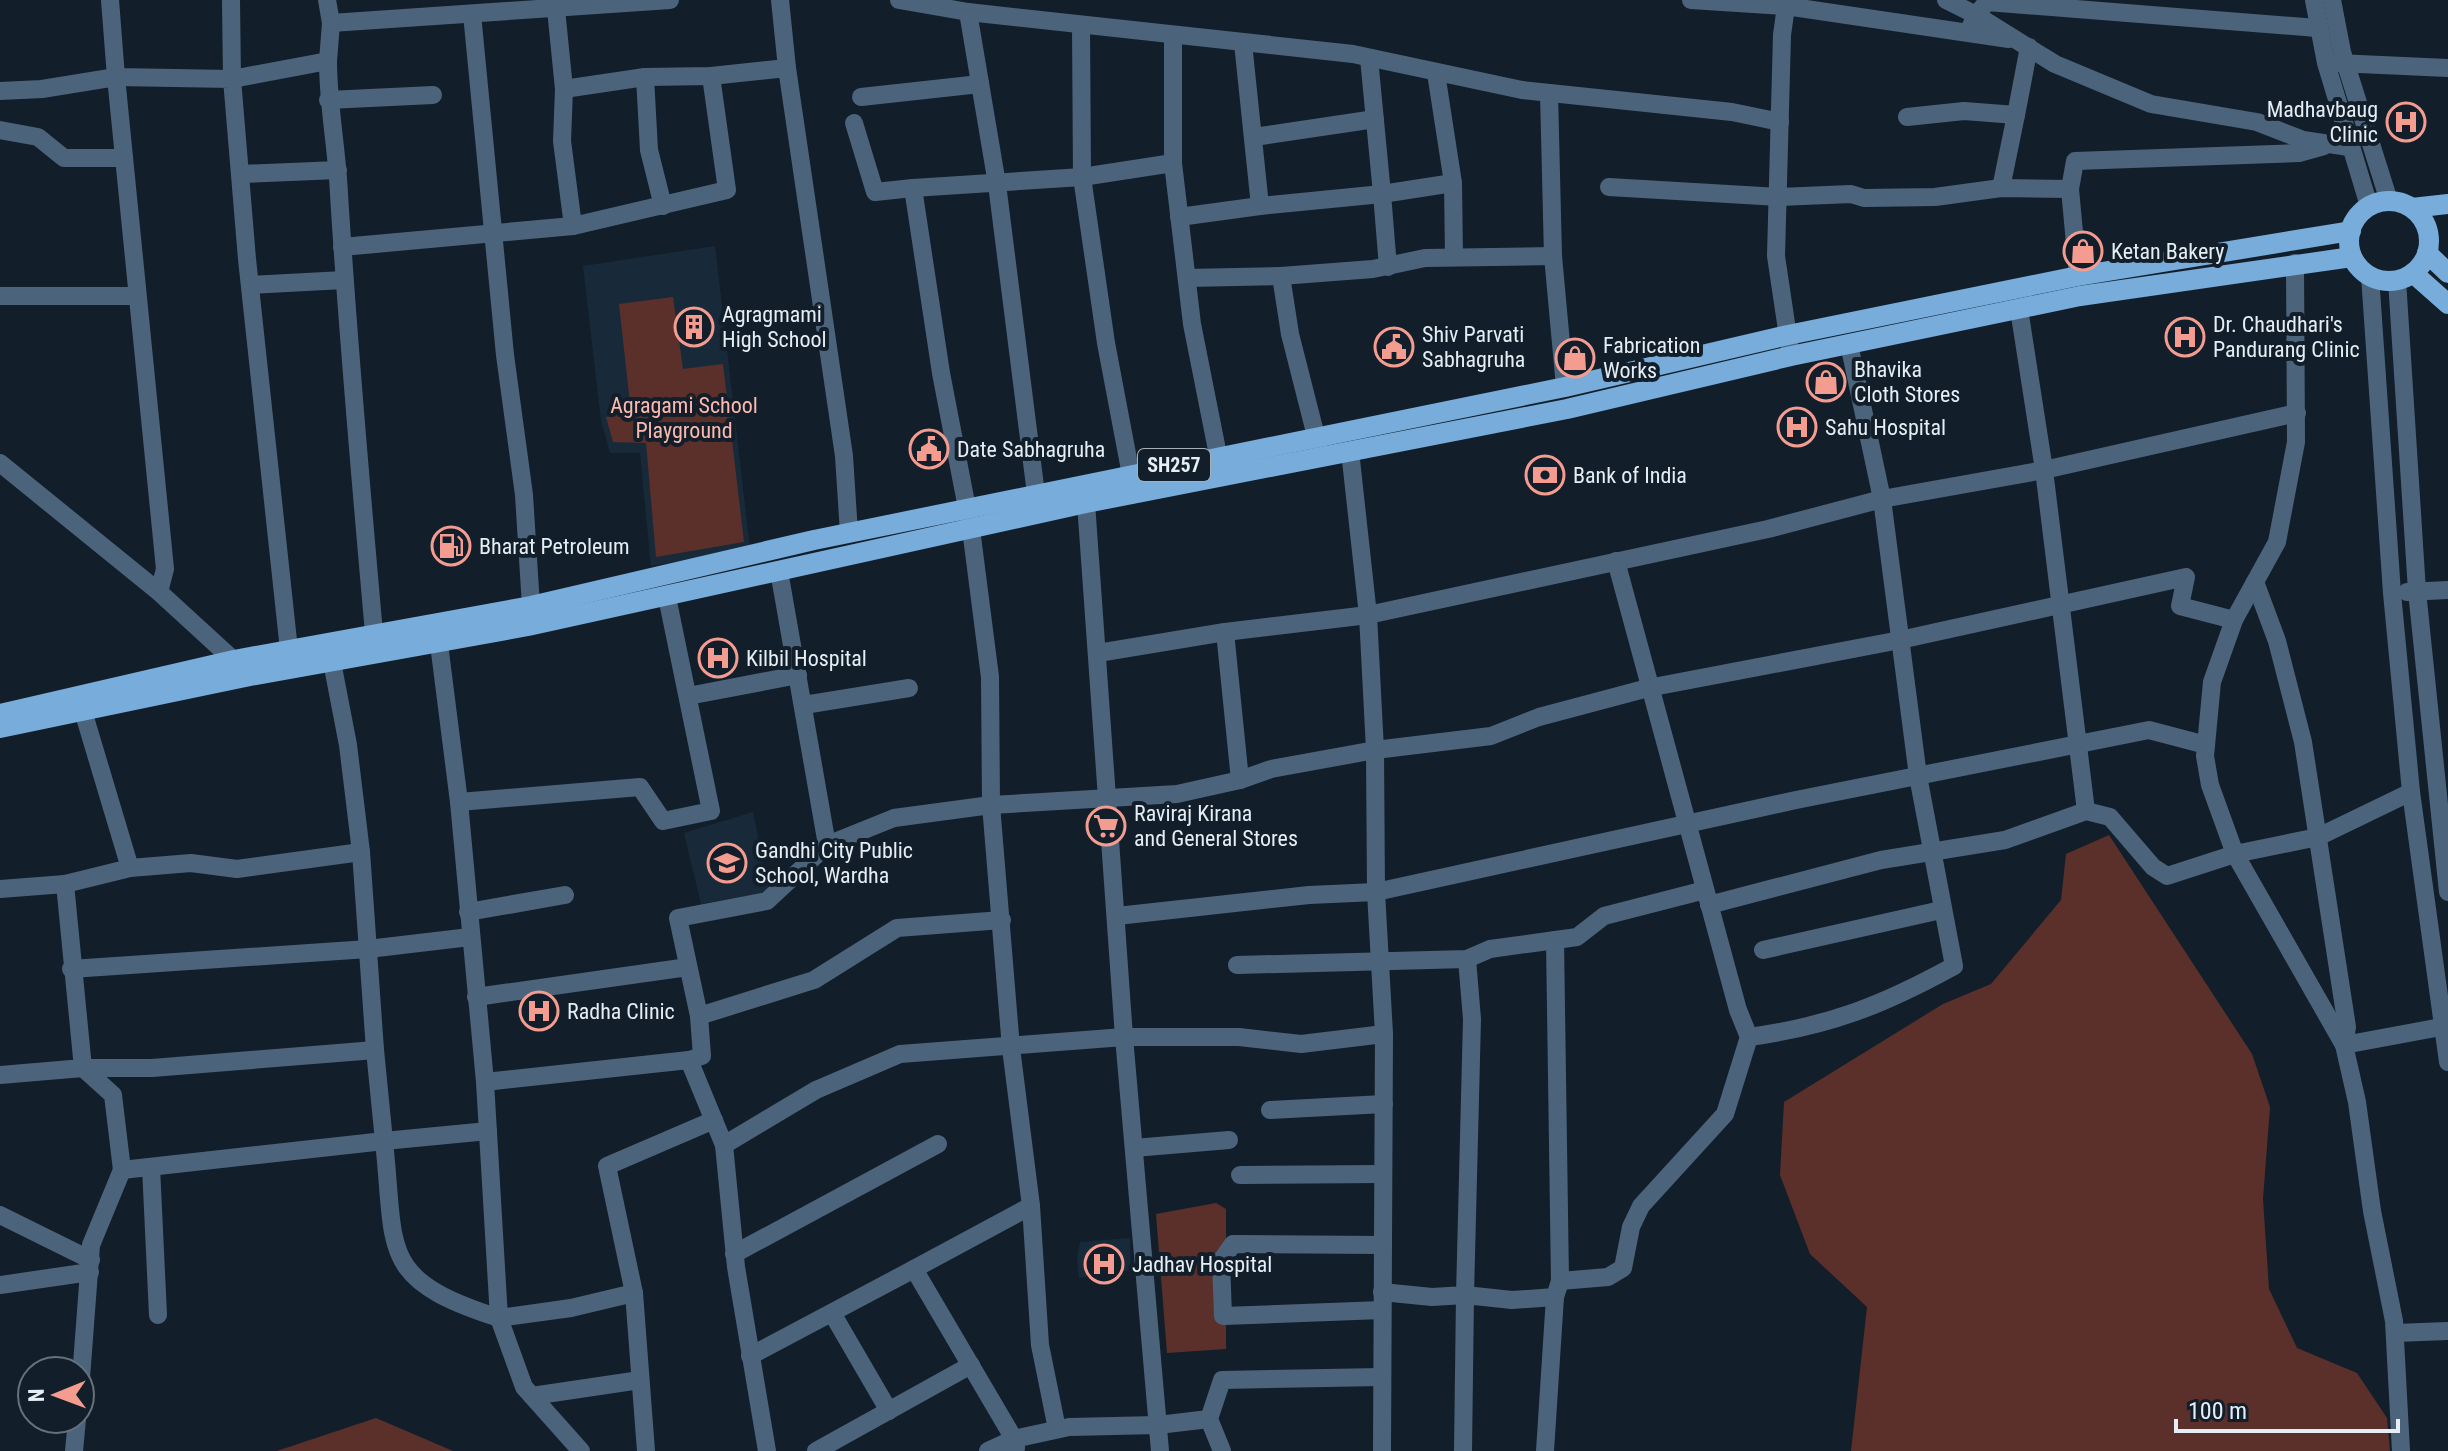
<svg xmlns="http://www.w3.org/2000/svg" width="2448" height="1451" viewBox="0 0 2448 1451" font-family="'Roboto Condensed',sans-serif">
  <rect width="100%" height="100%" fill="#121f2a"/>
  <!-- built -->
  <g fill="#182a3a">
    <path d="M715,246L750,549L651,566L640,453H610L601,420L583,266Z"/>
    <path d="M753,812L769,892L701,904L684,833Z"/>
    <path d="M1130,1238L1131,1270L1079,1278L1077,1257L1080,1242Z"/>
  </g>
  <!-- green -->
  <g fill="#5b302b">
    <path d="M673,297L683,369L723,364L744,542L656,557L646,443L613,442L606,417L631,412L619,304Z"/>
    <path d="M2109,835L2252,1054L2270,1107L2263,1199L2269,1289L2297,1348L2357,1373L2387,1418L2390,1451H1851L1867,1307L1810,1254L1780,1175L1784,1102L1943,1004L1991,984L2061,900L2066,854Z"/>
    <path d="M1216,1203L1226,1209V1349L1167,1353L1156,1214Z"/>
    <path d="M376,1418L453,1451H277Z"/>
  </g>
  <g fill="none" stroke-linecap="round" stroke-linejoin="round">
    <!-- minor -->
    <g stroke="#4c647b" stroke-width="18">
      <path d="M110,0L116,77L232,79L247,259L289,650"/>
      <path d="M231,0L232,79L328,61C328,106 337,149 339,194C348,341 361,487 374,633"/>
      <path d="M327,0L331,23"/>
      <path d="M780,0L787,68"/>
      <path d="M899,0L968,12L1353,54L1522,90L1732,112L1780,122"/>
      <path d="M1691,0L1786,6L1788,0"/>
      <path d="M1946,0L1976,15L1971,26"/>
      <path d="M2314,0L2326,63L2369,206"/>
      <path d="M2332,0L2342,52L2389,201"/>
      <path d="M556,9L564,89L562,141L573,226"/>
      <path d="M968,12L997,184L1036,494"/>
      <path d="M472,14L505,355L524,495L531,606"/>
      <path d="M1081,25L1082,177L1106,343L1131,475"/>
      <path d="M2317,28L1987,2L1976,15L2055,64L2151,104L2257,122L2303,140L2349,147"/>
      <path d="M1243,43L1260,206L1382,194L1369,58"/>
      <path d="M328,61L331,23L670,0"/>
      <path d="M2337,63L2448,68"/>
      <path d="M645,77L649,150L663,206"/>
      <path d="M564,89L645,77L711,76L787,68L844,456L849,533"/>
      <path d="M0,91L42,89L116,77L165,569L159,592"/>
      <path d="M1549,93L1553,256L1565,387"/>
      <path d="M861,97L980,84"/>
      <path d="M328,100L433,95"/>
      <path d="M1907,117L1964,111L2016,115L2029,47"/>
      <path d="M854,123L875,192L913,188"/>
      <path d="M0,130L38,137L64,158H124"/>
      <path d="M1254,137L1375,119"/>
      <path d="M1173,163V35"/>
      <path d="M241,174L338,170"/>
      <path d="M1453,183L1454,257"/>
      <path d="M1609,187L1779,197L1851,194L1864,198L1935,197L2001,188L2070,189"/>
      <path d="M2001,188L2016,115"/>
      <path d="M1179,217L1260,206"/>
      <path d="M342,247L573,226L727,190L711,76"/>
      <path d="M2295,263L2296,442L2277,542L2234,620L2212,682L2205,756L2210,785L2235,854L2344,1045L2357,1102L2372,1211L2394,1321L2401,1451"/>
      <path d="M1388,267L1382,194L1453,183L1436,73"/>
      <path d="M1281,276L1373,269L1425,258L1553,256"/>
      <path d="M2078,276L2070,189L2075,161L2299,153L2324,146"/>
      <path d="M2370,276L2392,593L2411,792L2448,1062"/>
      <path d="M1187,278L1281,276L1290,334L1320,452"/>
      <path d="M2397,280L2417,591L2448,892"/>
      <path d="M250,285L344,280"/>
      <path d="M0,296H137"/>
      <path d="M2019,309L2044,470L2086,811"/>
      <path d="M1790,350L1776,256L1782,35L1786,6L2009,39"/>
      <path d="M1350,451L1368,615L1375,750L1376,892L1384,1034L1382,1451"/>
      <path d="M0,463L159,592L242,668"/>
      <path d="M1086,503L1124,1037L1160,1451"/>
      <path d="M1616,561L1738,1010L1749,1037C1830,1026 1883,1005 1954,966L1918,776L1882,499L1849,344"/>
      <path d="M779,571L827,845"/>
      <path d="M2255,582L2277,641L2303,742L2347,1027L2344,1045L2441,1027"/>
      <path d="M2407,592L2448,590"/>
      <path d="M439,644L459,802L485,1082L499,1318L571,1308L634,1293"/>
      <path d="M1098,653L1225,632L1368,615L1768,529L1882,499L2044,470L2297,413"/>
      <path d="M688,696L798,675"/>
      <path d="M804,705L909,688"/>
      <path d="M1240,780L1271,769L1375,750L1491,736L1539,717L1648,688L1900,640L2186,577L2180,606L2234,620"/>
      <path d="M459,802L640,787L663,821L711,811L667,597"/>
      <path d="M130,868L191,863L237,869L361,852L348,745L332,662"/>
      <path d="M0,889L65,884"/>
      <path d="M1709,905L1881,860L2005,840L2086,811L2110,817L2153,867L2167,876L2235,854L2318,837L2411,792"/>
      <path d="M468,912L565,895"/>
      <path d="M1117,916L1309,895L1376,892L1796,800L2149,730L2206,745"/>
      <path d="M1763,950L1941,910"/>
      <path d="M1237,965L1467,959L1490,949L1577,937L1604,916L1705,890"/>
      <path d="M71,969L368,949L470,937"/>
      <path d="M476,997L688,967"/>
      <path d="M699,1016L814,980L897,928L1002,920"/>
      <path d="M83,1068H152L375,1050L361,852"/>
      <path d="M83,1068L113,1095L122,1170L384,1141L375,1050"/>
      <path d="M0,1075L83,1068L65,884L130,868L83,711"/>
      <path d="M485,1082L689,1060"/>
      <path d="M1270,1110L1384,1104"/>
      <path d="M488,1131L384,1141C396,1253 378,1279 499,1318L524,1387L581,1451"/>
      <path d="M724,1145L816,1090L900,1054L1124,1037H1239L1301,1044L1384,1034"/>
      <path d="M1134,1148L1229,1140"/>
      <path d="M151,1167L158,1315"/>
      <path d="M1240,1175L1383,1174"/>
      <path d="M1031,1206L1040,1345L1057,1429"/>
      <path d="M0,1215L91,1260"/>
      <path d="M734,1254L938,1144"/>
      <path d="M1560,1281L1608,1277L1623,1268L1631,1227L1641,1206L1725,1114L1749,1037"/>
      <path d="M0,1285L90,1272"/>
      <path d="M1382,1292L1432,1297L1465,1295L1472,1019L1467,959"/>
      <path d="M1382,1310L1223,1316L1221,1261L1233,1244L1382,1245"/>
      <path d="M832,1313L889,1411"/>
      <path d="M2395,1333L2448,1331"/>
      <path d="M750,1356L914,1269"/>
      <path d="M80,1391L91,1245L122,1170"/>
      <path d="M532,1396L640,1380"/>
      <path d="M1016,1448L1014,1439L1069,1427L1158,1425L1209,1419"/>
      <path d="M74,1451L77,1419"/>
      <path d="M646,1451L634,1293L607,1166L714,1120"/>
      <path d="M767,1451L736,1267L724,1145L689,1060L702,1056L699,1016L678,918L767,901L827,845L894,818L991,805L1177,794L1240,780L1225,632"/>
      <path d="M816,1451L971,1365"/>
      <path d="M988,1451L1014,1439L914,1269L1031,1206L1011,1048L991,805L990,677L971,529L941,373L913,188L1082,177L1173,163L1192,324L1218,455"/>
      <path d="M1222,1451L1209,1419L1222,1380L1381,1377"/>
      <path d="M1463,1451L1465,1295L1512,1300L1555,1297L1560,1281L1555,940"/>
      <path d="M1545,1451L1555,1297"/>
    </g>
    <!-- major -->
    <g stroke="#77acdb" stroke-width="20">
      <circle cx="2389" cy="241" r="40"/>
      <path d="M2412,208L2448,204"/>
      <path d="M2427,253L2448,273"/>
      <path d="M2413,273L2448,304"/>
      <path d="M0,714L234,660L531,606L814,540L1565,387L1788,335L2078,276L2351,231"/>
      <path d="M0,728L250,676L528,626L1086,503L1567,409L1791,356L2080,296L2352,257"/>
    </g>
  </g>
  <!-- icons -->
  <defs>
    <symbol id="hospital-ring" viewBox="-11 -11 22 22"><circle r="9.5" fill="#121f2a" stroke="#f59c91" stroke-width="1.5"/><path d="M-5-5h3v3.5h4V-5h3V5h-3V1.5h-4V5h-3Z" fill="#f59c91"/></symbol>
    <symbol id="shop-ring" viewBox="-11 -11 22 22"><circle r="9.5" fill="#121f2a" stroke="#f59c91" stroke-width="1.5"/><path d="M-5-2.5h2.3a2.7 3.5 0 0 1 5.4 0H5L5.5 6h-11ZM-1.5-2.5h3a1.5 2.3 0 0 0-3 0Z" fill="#f59c91"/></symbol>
    <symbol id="building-ring" viewBox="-11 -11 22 22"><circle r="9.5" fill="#121f2a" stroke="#f59c91" stroke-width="1.5"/><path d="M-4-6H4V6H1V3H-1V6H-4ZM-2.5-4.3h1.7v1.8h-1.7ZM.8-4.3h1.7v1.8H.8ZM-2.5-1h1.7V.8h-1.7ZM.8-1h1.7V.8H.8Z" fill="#f59c91"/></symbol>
    <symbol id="civic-ring" viewBox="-11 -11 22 22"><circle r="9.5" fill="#121f2a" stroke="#f59c91" stroke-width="1.5"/><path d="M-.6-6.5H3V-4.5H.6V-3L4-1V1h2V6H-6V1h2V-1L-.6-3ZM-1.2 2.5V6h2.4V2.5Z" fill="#f59c91"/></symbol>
    <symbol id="bank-ring" viewBox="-11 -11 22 22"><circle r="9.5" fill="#121f2a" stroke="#f59c91" stroke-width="1.5"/><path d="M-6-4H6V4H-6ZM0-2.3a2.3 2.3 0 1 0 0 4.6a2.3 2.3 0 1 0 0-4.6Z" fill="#f59c91"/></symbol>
    <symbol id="fuel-ring" viewBox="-11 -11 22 22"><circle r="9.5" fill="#121f2a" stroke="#f59c91" stroke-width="1.5"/><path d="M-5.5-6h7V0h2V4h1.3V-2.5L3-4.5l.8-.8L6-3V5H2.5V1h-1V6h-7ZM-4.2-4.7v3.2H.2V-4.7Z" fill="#f59c91"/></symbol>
    <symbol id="supermarket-ring" viewBox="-11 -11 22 22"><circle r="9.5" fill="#121f2a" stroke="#f59c91" stroke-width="1.5"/><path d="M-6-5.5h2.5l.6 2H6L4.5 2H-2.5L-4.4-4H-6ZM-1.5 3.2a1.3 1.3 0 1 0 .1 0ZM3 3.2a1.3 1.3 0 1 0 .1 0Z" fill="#f59c91"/></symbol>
    <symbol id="school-ring" viewBox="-11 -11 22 22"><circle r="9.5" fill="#121f2a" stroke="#f59c91" stroke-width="1.5"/><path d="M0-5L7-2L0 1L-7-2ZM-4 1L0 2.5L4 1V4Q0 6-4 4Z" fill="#f59c91"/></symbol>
  </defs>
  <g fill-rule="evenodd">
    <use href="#hospital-ring" x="2384" y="100" width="44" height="44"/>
    <use href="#shop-ring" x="2061" y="229" width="44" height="44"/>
    <use href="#building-ring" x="672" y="305" width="44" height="44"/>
    <use href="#hospital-ring" x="2163" y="315" width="44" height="44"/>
    <use href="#civic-ring" x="1372" y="325" width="44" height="44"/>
    <use href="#shop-ring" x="1553" y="336" width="44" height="44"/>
    <use href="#shop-ring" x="1804" y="360" width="44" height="44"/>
    <use href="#hospital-ring" x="1775" y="405" width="44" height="44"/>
    <use href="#civic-ring" x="907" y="427" width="44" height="44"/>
    <use href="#bank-ring" x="1523" y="453" width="44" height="44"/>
    <use href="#fuel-ring" x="429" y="524" width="44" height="44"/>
    <use href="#hospital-ring" x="696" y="636" width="44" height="44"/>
    <use href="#supermarket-ring" x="1084" y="804" width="44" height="44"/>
    <use href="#school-ring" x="705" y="841" width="44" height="44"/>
    <use href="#hospital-ring" x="517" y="989" width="44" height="44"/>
    <use href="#hospital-ring" x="1082" y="1242" width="44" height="44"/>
  </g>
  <g text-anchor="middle" stroke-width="8" stroke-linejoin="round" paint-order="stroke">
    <!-- shield labels -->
    <rect fill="#121f2a" stroke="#a6afb8" stroke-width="2" x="1138" y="449" width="72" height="32" rx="6"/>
    <g font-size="20" font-weight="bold" fill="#e5edf5">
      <text x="1174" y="472">SH257</text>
    </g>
    <!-- poi labels -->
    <g font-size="22" fill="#e5edf5" stroke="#121f2a" text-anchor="start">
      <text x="2378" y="117" text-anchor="end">Madhavbaug<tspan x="2378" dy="25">Clinic</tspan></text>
      <text x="2111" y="259">Ketan Bakery</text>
      <text x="722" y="322">Agragmami<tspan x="722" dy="25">High School</tspan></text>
      <text x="2213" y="332">Dr. Chaudhari's<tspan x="2213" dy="25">Pandurang Clinic</tspan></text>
      <text x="1422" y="342">Shiv Parvati<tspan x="1422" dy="25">Sabhagruha</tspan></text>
      <text x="1603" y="353">Fabrication<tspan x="1603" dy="25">Works</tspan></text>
      <text x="1854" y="377">Bhavika<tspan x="1854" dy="25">Cloth Stores</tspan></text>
      <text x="1825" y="435">Sahu Hospital</text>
      <text x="957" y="457">Date Sabhagruha</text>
      <text x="1573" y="483">Bank of India</text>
      <text x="479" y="554">Bharat Petroleum</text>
      <text x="746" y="666">Kilbil Hospital</text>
      <text x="1134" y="821">Raviraj Kirana<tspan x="1134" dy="25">and General Stores</tspan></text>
      <text x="755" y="858">Gandhi City Public<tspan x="755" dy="25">School, Wardha</tspan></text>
      <text x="567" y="1019">Radha Clinic</text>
      <text x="1132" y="1272">Jadhav Hospital</text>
    </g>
    <!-- park labels -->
    <g font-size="22" fill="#fcb9af" stroke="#121f2a">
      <text x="684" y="413">Agragami School<tspan x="684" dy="25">Playground</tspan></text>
    </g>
  </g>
  <!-- north arrow -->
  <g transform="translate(56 1395) rotate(269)"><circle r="38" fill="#121f2a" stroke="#66717b" stroke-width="2"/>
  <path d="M0-6L14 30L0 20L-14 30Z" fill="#f59c91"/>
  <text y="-12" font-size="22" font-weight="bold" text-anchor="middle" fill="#e5edf5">N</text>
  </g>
  <!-- scale -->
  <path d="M2176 1419v12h222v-12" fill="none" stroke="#e5edf5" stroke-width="4"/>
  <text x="2188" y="1419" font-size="24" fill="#e5edf5" stroke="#121f2a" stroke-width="6" paint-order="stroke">100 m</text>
</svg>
